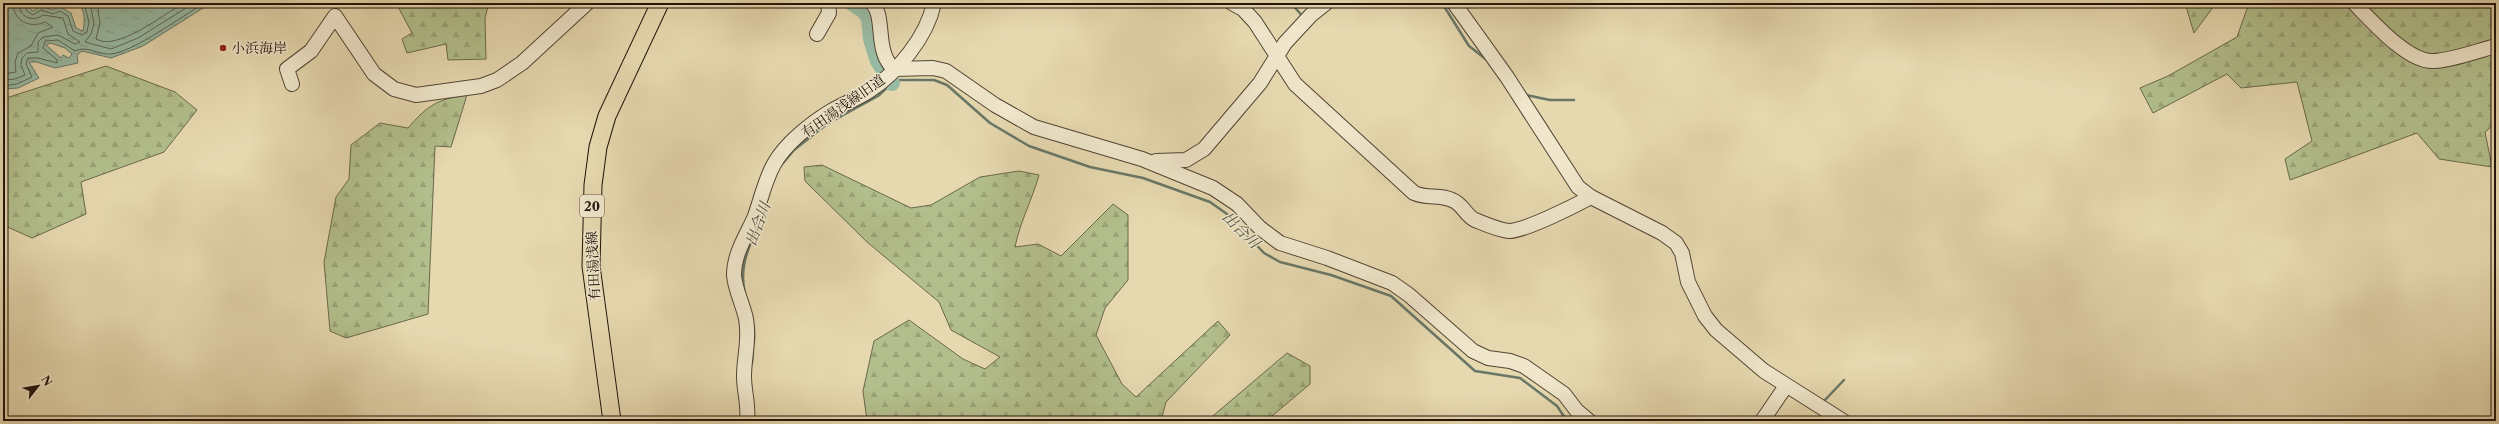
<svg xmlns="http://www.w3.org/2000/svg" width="2499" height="424" viewBox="0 0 2499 424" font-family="'Libre Caslon Text','Noto Serif JP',serif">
  <defs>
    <pattern id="forest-firs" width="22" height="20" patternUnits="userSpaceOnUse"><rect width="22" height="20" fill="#b2bf8c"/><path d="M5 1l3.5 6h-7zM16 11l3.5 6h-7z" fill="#99a377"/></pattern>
    <pattern id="water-ripples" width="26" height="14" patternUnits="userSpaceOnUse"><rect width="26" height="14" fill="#98bba5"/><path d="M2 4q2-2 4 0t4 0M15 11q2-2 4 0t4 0" fill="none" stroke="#83a08d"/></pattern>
  </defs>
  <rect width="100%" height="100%" fill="#e6d8af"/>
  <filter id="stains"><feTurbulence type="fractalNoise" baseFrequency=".005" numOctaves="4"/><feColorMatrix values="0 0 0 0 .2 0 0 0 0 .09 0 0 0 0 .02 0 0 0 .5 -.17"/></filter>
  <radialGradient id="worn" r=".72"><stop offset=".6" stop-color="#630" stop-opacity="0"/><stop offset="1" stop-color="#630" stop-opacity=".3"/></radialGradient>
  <!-- forest -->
  <g fill="url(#forest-firs)" stroke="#6a684b">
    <path d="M396,3H489L485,18L486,59L448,60L446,44L407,53L402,39L412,33Z"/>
    <path d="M2185,3H2216L2194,33Z"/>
    <path d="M2249,3H2496V123L2485,132L2492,167L2439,159L2417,133L2290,180L2285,159L2312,141L2297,82L2241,88L2227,74L2153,113L2140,88L2168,76L2237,37Z"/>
    <path d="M106,66L175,92L197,110L164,152L81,182L86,214L32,238L3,225V99Z"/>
    <path d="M467,95L451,147L435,146L428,314L346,338L330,331L324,262L336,197L349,179L351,145L380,123L408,128C427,106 437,99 467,95Z"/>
    <path d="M822,165L911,208L931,205L980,177L1019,171L1039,175C1032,200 1020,222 1015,247L1038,244L1061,256L1113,204L1128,215V280L1105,308L1096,335L1122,384L1136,397L1218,321L1230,335L1166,402L1161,421H867L863,391L874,341L909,320L963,359L985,369L1000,357L951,330L939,302L867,242L805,181L804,167Z"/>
    <path d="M1287,353L1310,366V384L1266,421H1207Z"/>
  </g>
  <!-- water -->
  <path fill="url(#water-ripples)" stroke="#687767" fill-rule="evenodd" d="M3,3H28L30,9L34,11L38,5L53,10L59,6L71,13L76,28L83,31C85,21 85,12 79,3H211L143,46L111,58L82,51L77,55L78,63L55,68L37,62H29L39,78L18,88L3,89ZM51,43L65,48L72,54L69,58L63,55L61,58L46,45Z"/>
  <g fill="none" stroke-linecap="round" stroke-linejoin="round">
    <!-- shore -->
    <g stroke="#5c6658" stroke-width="1">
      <path d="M24,3L27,11L33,15L41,10L53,14L60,11L68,16L73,31L82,35L87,32L89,22L84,3"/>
      <path d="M90,3L94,24L91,34L85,42L111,49L138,38L194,3"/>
      <path d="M97,3L100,23L96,39C116,52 165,14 183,3"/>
      <path d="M3,74L16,72L15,62L18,53L31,46L38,33L53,27L45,22C30,29 13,21 13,3"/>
      <path d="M3,80L15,79L25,75L21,65L22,58L27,53L38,52V42L43,37L58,35L75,44L80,42L68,34L63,18L43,15C32,23 19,17 19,3"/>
      <path d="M3,86L17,84L32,77L26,64L28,58H38L57,63V60L43,48L45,41L58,40L75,51C88,45 97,55 111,54C133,52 183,16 204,3"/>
    </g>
    <!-- stream -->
    <g stroke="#687767" stroke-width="2.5">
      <path d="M1291,3L1304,18"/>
      <path d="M1442,3L1469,46L1487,60"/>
      <path d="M1027,4L1028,3"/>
      <path d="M1526,95L1550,100H1574"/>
      <path d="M783,163L794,150L827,124L878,96L892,83L898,80H934L947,85L990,123L1029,146L1090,167L1143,178L1210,202L1227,214L1264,253L1280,262L1331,275L1391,296L1475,371L1520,378L1557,406L1567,421"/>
      <path d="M745,294C736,255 760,233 768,196"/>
      <path d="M752,363L753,352"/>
      <path d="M1821,401L1825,400L1844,380"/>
    </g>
    <!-- river -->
    <path stroke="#98bba5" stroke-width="16" d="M852,3L865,12L869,18L871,39L878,61L892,83"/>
    <defs>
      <g id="minor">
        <path d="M872,3C886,16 874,52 894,69L933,68L946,71L995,105L1034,127L1142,159L1213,188L1237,204L1260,228L1280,243L1327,258L1392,283L1409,295L1473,351L1488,358L1510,361L1524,366L1564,394L1577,411L1589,421"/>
        <path d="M1232,3L1243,9L1255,22L1295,84L1414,193C1427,199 1440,194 1452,200C1463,204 1465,215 1475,220C1485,224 1498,230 1509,231C1525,231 1576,205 1591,197"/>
        <path d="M1454,3L1507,77L1578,187L1591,197L1662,233L1676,243L1682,253L1688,282L1705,316L1716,330L1764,371L1843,421"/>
        <path d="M2354,3C2371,20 2408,63 2434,61C2454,60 2476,51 2496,46"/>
        <path d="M817,34L829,13L828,3"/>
        <path d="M292,84L287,69L311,51L335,16L374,74L394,89L416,95L481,86L497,80L522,63L587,3"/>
        <path d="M1156,161L1186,160L1204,149L1260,83L1285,43L1311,15L1326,3"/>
        <path d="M747,421C749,405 744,392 744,376C744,357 750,339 746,319C743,304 735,290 734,275C734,253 747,235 755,216C761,199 765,180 774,164C785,144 811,123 831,111C843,104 857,99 869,91C897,73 927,37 934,3"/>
        <path d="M1762,421L1786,386"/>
      </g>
      <path id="major" d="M612,421L591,266L593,185L598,147L607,116L660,3"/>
    </defs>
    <!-- minor casing -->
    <use href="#minor" stroke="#524433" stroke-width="16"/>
    <!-- major casing -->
    <use href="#major" stroke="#21120a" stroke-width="19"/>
    <!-- minor -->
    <use href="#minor" stroke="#efe6cb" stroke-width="14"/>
    <!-- major -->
    <use href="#major" stroke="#e6d8af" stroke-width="17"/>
  </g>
  <!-- markers -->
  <circle fill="#8f2418" stroke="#efe6cb" stroke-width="1.5" cx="223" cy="48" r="4"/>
  <g text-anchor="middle" stroke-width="3" stroke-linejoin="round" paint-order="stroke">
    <!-- shield labels -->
    <rect fill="#efe6cb" stroke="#5f5244" stroke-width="1" x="580" y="195" width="24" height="22" rx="3"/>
    <g font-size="13" font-weight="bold" fill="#21120a">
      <text x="592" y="211">20</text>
    </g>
    <!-- poi labels -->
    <g font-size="14" fill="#21120a" stroke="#efe6cb" text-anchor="start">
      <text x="231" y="53">小浜海岸</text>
    </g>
    <!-- street labels -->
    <g font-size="14" fill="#21120a" stroke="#efe6cb">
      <text transform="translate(843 106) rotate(-35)" y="5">有田湯浅線旧道</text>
      <text transform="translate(593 266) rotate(-93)" y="5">有田湯浅線</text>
    </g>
    <!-- water labels -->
    <g font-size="15" font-style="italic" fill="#4b4d40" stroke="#efe6cb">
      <text transform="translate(758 224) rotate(-70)" y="5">出合川</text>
      <text transform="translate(1241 230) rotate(45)" y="5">出合川</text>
    </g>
  </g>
  <!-- margin -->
  <rect width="2499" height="424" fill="none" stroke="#e6d8af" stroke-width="16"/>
  <rect x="4" y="4" width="2491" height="416" fill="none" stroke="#21120a" stroke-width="2"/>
  <rect x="8" y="8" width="2483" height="408" fill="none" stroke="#21120a"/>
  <!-- north arrow -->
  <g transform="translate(38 386) rotate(59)" stroke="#efe6cb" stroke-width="3" paint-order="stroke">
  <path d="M0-3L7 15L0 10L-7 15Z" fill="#21120a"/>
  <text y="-6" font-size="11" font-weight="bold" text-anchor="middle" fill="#21120a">N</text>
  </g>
  <rect width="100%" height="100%" filter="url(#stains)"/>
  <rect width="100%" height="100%" fill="url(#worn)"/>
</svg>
